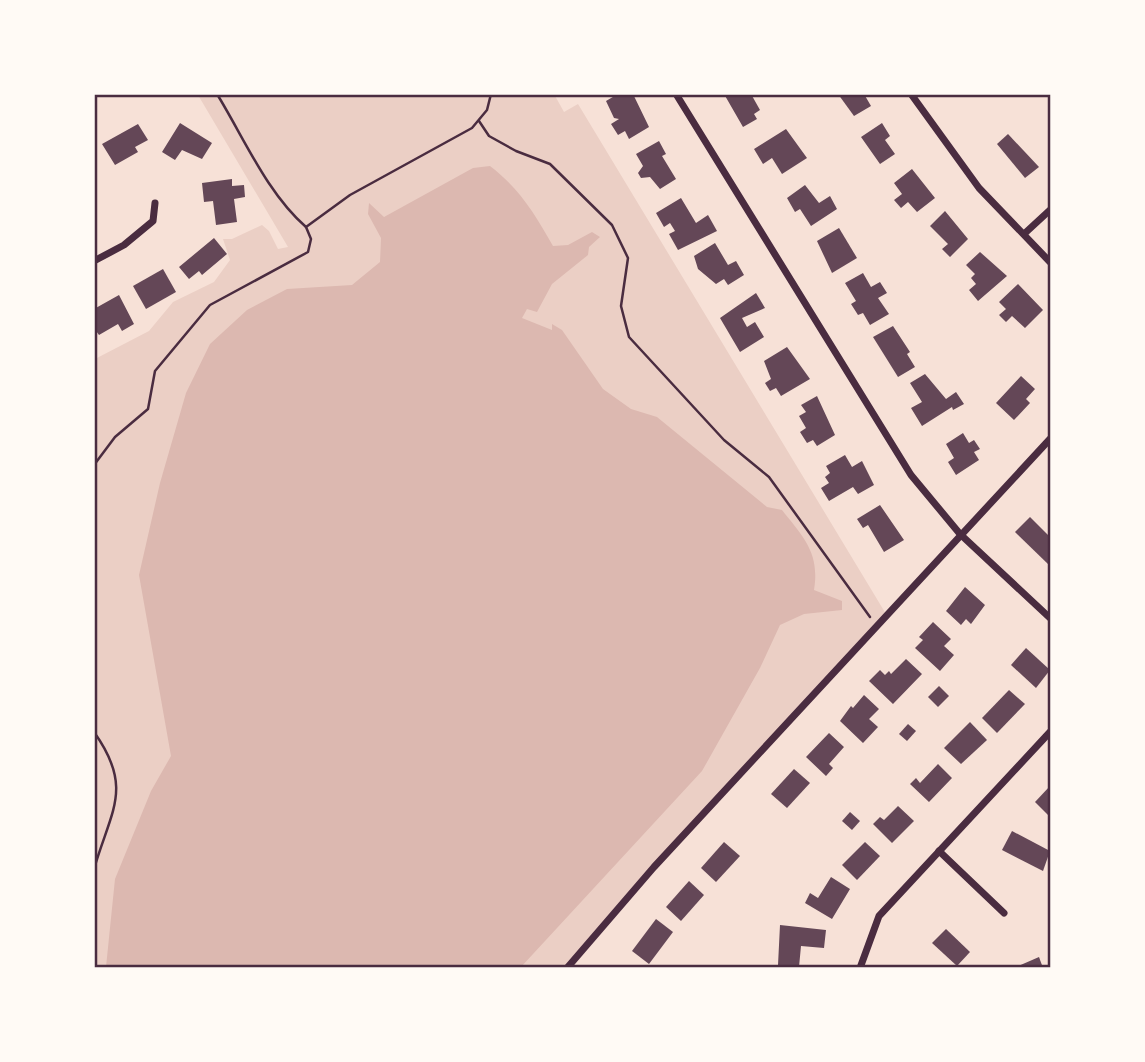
<svg xmlns="http://www.w3.org/2000/svg" width="1145" height="1062" viewBox="0 0 1145 1062" font-family="'Fira Sans Condensed',sans-serif">
  <rect width="100%" height="100%" fill="#f7e1d7"/>
  <!-- green -->
  <path fill="#ebcfc5" d="M554,94L564,112L578,104L886,614L654,867L567,967L95,968V359L149,331L173,302L214,282L230,260L223,239H232L262,225L269,231L278,249L288,247L198,95Z"/>
  <!-- water -->
  <path fill="#dcb8b0" d="M490,166C519,188 535,214 553,246L568,245L592,232L600,237L589,247L588,255L552,284L537,312L527,309L522,318L552,330V324L562,330L603,389L631,409L657,417L767,507L782,510C804,538 820,553 814,590L842,601V610L804,614L780,625L760,668L702,771L521,967H106L115,879L151,791L171,756L139,575L160,483L186,393L210,344L247,310L287,289L352,285L380,262L381,238L368,214L369,203L384,217L473,168Z"/>
  <!-- building -->
  <g fill="#644757">
    <path d="M618,94H633L649,127L629,139L625,131L618,135L611,124L619,119L614,118L606,101Z"/>
    <path d="M724,94H751L760,110L754,114L757,119L743,127Z"/>
    <path d="M838,94H864L871,106L854,116Z"/>
    <path d="M180,123L212,143L202,159L182,150L175,160L162,152Z"/>
    <path d="M882,123L890,136L885,140L895,154L880,164L861,137Z"/>
    <path d="M138,124L148,140L135,147L138,152L115,165L102,144Z"/>
    <path d="M786,129L807,158L782,174L772,158L763,164L754,149Z"/>
    <path d="M1008,134L1039,167L1025,178L997,144Z"/>
    <path d="M659,141L666,154L662,156L676,179L660,189L650,177L641,178L638,173L643,166L636,154Z"/>
    <path d="M912,169L935,198L917,212L908,202L901,208L894,200L902,194L894,183Z"/>
    <path d="M232,179V186L244,185L245,197L234,199L237,222L216,225L213,201L204,202L202,183Z"/>
    <path d="M805,185L819,203L830,196L837,209L811,226L800,209L795,212L787,198Z"/>
    <path d="M681,198L696,223L708,215L717,231L678,250L669,234L675,231L670,223L664,227L656,213Z"/>
    <path d="M945,211L968,239L950,257L942,249L948,244L930,226Z"/>
    <path d="M839,228L857,258L832,273L817,241Z"/>
    <path d="M214,238L227,254L202,275L199,271L189,279L179,267Z"/>
    <path d="M715,243L728,265L736,261L744,275L728,285L724,279L716,284L698,269L694,256Z"/>
    <path d="M980,252L1007,276L978,301L969,290L976,284L971,278L975,274L966,265Z"/>
    <path d="M163,269L176,292L146,309L133,286Z"/>
    <path d="M863,273L871,287L880,282L887,293L878,298L889,314L870,325L863,313L858,315L851,304L856,301L845,283Z"/>
    <path d="M1018,284L1043,310L1025,328L1012,316L1006,322L999,315L1006,309L999,302Z"/>
    <path d="M756,293L765,308L742,318L747,327L755,322L764,337L740,352L720,318Z"/>
    <path d="M119,295L134,324L122,331L118,324L99,335L94,328V309Z"/>
    <path d="M893,326L910,352L907,354L915,367L898,377L873,337Z"/>
    <path d="M787,347L810,379L781,396L776,388L770,391L765,383L771,379L764,361Z"/>
    <path d="M925,374L946,399L956,392L964,404L953,410L952,407L922,426L911,408L922,402L910,383Z"/>
    <path d="M1021,376L1035,389L1026,399L1030,403L1014,420L996,403Z"/>
    <path d="M817,396L835,435L817,446L813,440L807,443L800,432L806,428L799,416L806,412L801,405Z"/>
    <path d="M963,433L969,443L974,440L980,449L974,452L979,460L956,475L948,462L954,458L946,444Z"/>
    <path d="M845,455L852,467L862,461L874,485L858,494L853,487L829,501L821,488L829,483L825,477L830,473L826,466Z"/>
    <path d="M880,505L904,540L884,552L868,525L863,528L857,519Z"/>
    <path d="M1030,517L1050,537V566L1015,532Z"/>
    <path d="M965,587L985,605L971,624L966,619L961,625L946,611Z"/>
    <path d="M933,622L951,639L944,646L954,655L940,671L915,648L923,640L919,637Z"/>
    <path d="M1026,648L1050,670L1036,688L1011,665Z"/>
    <path d="M906,659L922,674L893,704L869,681L880,670L885,675L889,671L891,674Z"/>
    <path d="M939,686L949,696L938,707L928,697Z"/>
    <path d="M1009,690L1025,704L997,733L982,718Z"/>
    <path d="M864,695L879,709L869,719L878,727L863,743L840,721L851,706L853,708Z"/>
    <path d="M970,722L987,740L961,764L944,748Z"/>
    <path d="M908,724L916,731L907,741L899,734Z"/>
    <path d="M829,733L844,747L829,764L833,768L826,776L806,757Z"/>
    <path d="M938,764L952,778L929,802L910,784L916,778L920,783Z"/>
    <path d="M794,769L810,783L787,808L771,794Z"/>
    <path d="M1050,786V817L1035,802Z"/>
    <path d="M898,806L914,821L892,843L873,824L880,817L884,820Z"/>
    <path d="M850,812L860,821L852,830L842,821Z"/>
    <path d="M1012,831L1050,851L1043,871L1002,850Z"/>
    <path d="M724,842L740,856L716,882L701,868Z"/>
    <path d="M865,842L880,856L857,880L842,865Z"/>
    <path d="M831,877L850,889L832,919L805,903L810,893L818,898Z"/>
    <path d="M689,881L704,895L681,921L666,907Z"/>
    <path d="M656,919L673,932L649,964L632,951Z"/>
    <path d="M780,925L826,930L824,948L801,946L799,967L778,965Z"/>
    <path d="M946,929L970,952L957,966L932,943Z"/>
    <path d="M1039,957L1043,968H1014Z"/>
  </g>
  <g fill="none" stroke-linecap="round" stroke-linejoin="round">
    <!-- path -->
    <g stroke="#4a2c40" stroke-width="2.5">
      <path d="M217,94C244,138 267,193 306,227L350,195L472,128L487,110L491,94"/>
      <path d="M479,121L489,136L516,151L550,164L612,225L628,258L621,306L629,337L724,440L769,477L870,617"/>
      <path d="M94,465L115,437L148,409L155,371L210,305L308,252L311,239L306,227"/>
      <path d="M94,732C134,788 111,810 94,869"/>
    </g>
    <!-- minor -->
    <g stroke="#4a2c40" stroke-width="7">
      <path d="M676,94L911,475L960,534L1050,618"/>
      <path d="M911,94L979,188L1050,262"/>
      <path d="M1024,234L1050,210"/>
      <path d="M94,261L124,245L153,221L155,203"/>
      <path d="M939,851L1004,913"/>
      <path d="M567,968L654,867L1050,439"/>
      <path d="M860,968L879,916L1050,732"/>
    </g>
  </g>
  <!-- border -->
  <rect width="1145" height="1062" fill="none" stroke="#fffaf5" stroke-width="192"/>
  <rect x="96" y="96" width="953" height="870" fill="none" stroke="#4a2c40" stroke-width="2.5"/>
</svg>
